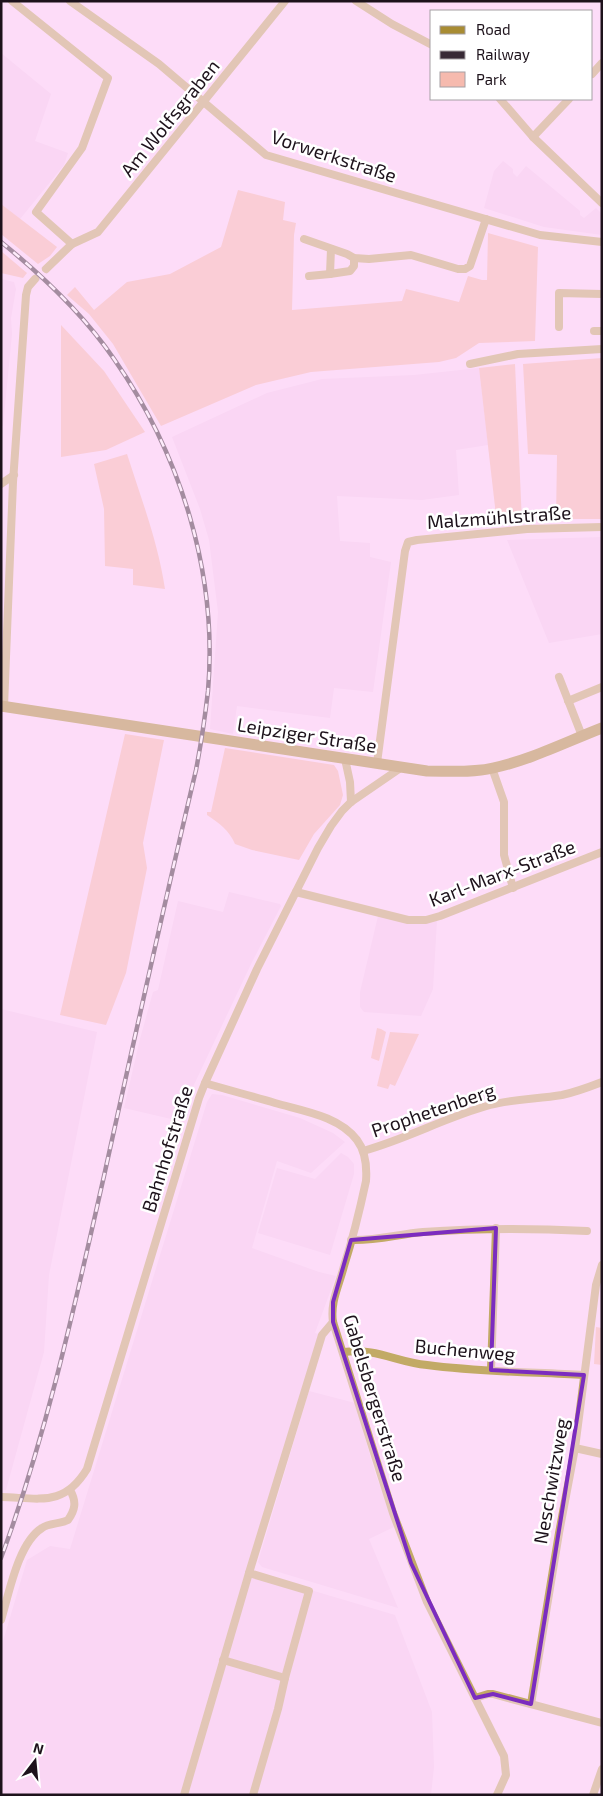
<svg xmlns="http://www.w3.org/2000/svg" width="603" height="1796" viewBox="0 0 603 1796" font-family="'Exo 2',sans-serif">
  <rect width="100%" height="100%" fill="#fddcf8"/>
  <!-- built -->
  <g fill="#f5ceef">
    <path d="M1,53L51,94L35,141L68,153L64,165L20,219L1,204Z"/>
    <path d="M503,161L513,169V173L517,177L526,166L580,211V215L584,218L596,208L602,214V235L544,227L484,208L494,171Z"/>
    <path d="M1,279L14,282L16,289L11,318L12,334L3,426H1Z"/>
    <path d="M479,368L488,445L456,450L459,495L422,500L337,496L340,541L370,543V557L391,562L373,692L334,688L330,718L237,706L233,734L210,729L218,612L209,540L200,509L172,437L267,393L322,379L414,375Z"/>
    <path d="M602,537V634L549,643L507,540Z"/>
    <path d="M229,892L280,904L281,906L252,962L191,1091L184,1122L124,1108L140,1039L153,992L158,990L178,901L223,912Z"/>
    <path d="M378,916L437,920L433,989L421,1016L364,1012L360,1007V992Z"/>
    <path d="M1,1009L97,1032L49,1275L44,1352L6,1490H1Z"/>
    <path d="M212,1094L222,1095L300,1118L333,1133L345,1142L311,1173L277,1161L252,1248L319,1272L336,1276L315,1333L322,1335L250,1572L395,1615L432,1712L434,1767L431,1795H1V1648L27,1560L50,1546L70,1549L207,1102Z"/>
    <path d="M341,1153L348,1157L354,1164V1174L330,1255L258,1233L277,1168L315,1179Z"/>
    <path d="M309,1391L355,1403L376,1476L396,1526L369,1539L398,1608L262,1567L258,1562Z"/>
  </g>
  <!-- green -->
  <g fill="#f6baae">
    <path d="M238,190L285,202L283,220L296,223L294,235L292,310L402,301L406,289L459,302L468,276L482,280H487L488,233L538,247L535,341L479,343L456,358L439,362L311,372L256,385L161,426L113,344L89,314L67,295L75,287L94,310L127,282L170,274L221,247Z"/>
    <path d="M1,204L57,247L50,256L38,264L1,234Z"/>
    <path d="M1,251L27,273L23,278L1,273Z"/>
    <path d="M61,325L104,371L145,432L106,450L61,457Z"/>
    <path d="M602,358V519H556L557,455L528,454L523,364Z"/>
    <path d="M515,364L522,522L497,524L479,368Z"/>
    <path d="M127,454C141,498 158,542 165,589L133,585V569L105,566L104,509L94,464Z"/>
    <path d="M125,734L164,740L143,843L147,868L126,973L106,1025L60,1015Z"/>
    <path d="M225,748L334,765L338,771L343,795L340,805L314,834L299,860L252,850L235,844C229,830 219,823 207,815V812H211Z"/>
    <path d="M377,1028L381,1029L386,1032L379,1061L371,1058Z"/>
    <path d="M390,1032L419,1034L395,1086L390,1084L388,1089L377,1086Z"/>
    <path d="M596,1327L602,1328V1365L594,1364Z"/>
  </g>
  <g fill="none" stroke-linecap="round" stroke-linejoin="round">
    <!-- minor-tunnel -->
    <path stroke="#dbbed7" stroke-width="8" stroke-dasharray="8 4" stroke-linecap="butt" d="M35,279L46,269"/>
    <!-- minor -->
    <g stroke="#c2aa66" stroke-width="8">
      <path d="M12,1L108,78L82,148L36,212L72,244"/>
      <path d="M70,1L159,64L266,155L540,235L602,242"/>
      <path d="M356,1L392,24L432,45"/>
      <path d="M592,74L602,63"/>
      <path d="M500,99L533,137L602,203"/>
      <path d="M533,137L569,99"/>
      <path d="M304,239L347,254L354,258L369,259L411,255L458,269H465L470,266L486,219"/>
      <path d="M331,249L330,274L350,271L354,266V258"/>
      <path d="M46,269L72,244L98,232L285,1"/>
      <path d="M309,276L330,274"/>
      <path d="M559,327V293L602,294"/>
      <path d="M594,331H602"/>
      <path d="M470,364L518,354L602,349"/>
      <path d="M1,484L14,475"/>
      <path d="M559,677L582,736"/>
      <path d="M568,701L602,687"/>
      <path d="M4,707L13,482L26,295L28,287L35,279"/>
      <path d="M345,759L350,782L351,802"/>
      <path d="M377,763L405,551L408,542L417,540L527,529L602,527"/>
      <path d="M492,768L504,802V855L513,888"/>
      <path d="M296,892L408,920H426L440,916L602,852"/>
      <path d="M205,1083C228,1090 252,1096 275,1103C303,1111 339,1116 357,1140C366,1152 367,1167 366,1181C360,1209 353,1238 344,1266C339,1286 330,1302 333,1322L393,1513L427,1602L504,1756L506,1775L497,1795"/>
      <path d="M363,1151C407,1139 446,1117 490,1105C513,1099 538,1099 562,1095C576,1092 589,1087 602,1082"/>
      <path d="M351,1240C376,1241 399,1234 423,1232C478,1228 532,1228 587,1231"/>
      <path d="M344,1352C377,1348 396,1362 427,1365C479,1372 532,1372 584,1375"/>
      <path d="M491,1370L496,1228"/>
      <path d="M575,1448L602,1454"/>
      <path d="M1,1497C40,1498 64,1507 87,1469L199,1098L205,1083L257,969L318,848L331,826L342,811L351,802L402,767"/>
      <path d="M1,1620C9,1594 18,1543 42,1528C49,1523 60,1524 68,1520C75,1510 77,1502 70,1490"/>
      <path d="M223,1660L285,1678"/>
      <path d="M475,1698L488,1694H493L602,1723"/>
      <path d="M531,1704L559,1533L575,1448L596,1285L602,1265"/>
      <path d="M184,1795L249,1573"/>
      <path d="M253,1795L278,1709L285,1678L309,1591L249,1573L322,1335L333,1322"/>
      <path d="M593,1795L602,1769"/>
    </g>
    <!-- secondary -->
    <path stroke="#a88c33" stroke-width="11" d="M1,706L427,771C449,771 471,773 493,768C530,760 566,742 602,728"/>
    <defs>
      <path id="rail" d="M1,242C43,276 84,315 114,359C181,455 218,574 208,691C205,717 201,744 196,770C164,905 134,1040 104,1176C75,1304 47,1434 1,1558"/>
    </defs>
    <!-- rail casing -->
    <use href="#rail" stroke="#382a36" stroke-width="4.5"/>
    <!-- rail -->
    <use href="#rail" stroke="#fff" stroke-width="2.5" stroke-dasharray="8" stroke-linecap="butt"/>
  </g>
  <!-- marked area -->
  <path d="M0 0H603V1796H0ZM496,1228L491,1370L584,1375L531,1704L493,1694L475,1698L411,1563L333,1322V1302L351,1240Z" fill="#fddcf8" fill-opacity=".55" fill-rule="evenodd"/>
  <path fill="none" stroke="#7b2cbf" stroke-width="4" stroke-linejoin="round" d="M496,1228L491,1370L584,1375L531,1704L493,1694L475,1698L411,1563L333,1322V1302L351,1240Z"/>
  <g text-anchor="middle" stroke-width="5" stroke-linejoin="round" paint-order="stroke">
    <!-- street labels -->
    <g font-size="19" fill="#1d121b" stroke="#fff">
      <text transform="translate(170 118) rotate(-51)" y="7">Am Wolfsgraben</text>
      <text transform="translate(334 156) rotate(18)" y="7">Vorwerkstraße</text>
      <text transform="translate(499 517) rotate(-4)" y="7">Malzmühlstraße</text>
      <text transform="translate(307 735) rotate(9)" y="7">Leipziger Straße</text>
      <text transform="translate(502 873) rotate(-21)" y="7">Karl-Marx-Straße</text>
      <text transform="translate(433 1110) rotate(-19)" y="7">Prophetenberg</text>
      <text transform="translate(167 1149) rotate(-73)" y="7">Bahnhofstraße</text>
      <text transform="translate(465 1350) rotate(5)" y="7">Buchenweg</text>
      <text transform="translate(375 1398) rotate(73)" y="7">Gabelsbergerstraße</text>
      <text transform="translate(551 1481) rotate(-80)" y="7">Neschwitzweg</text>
    </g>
  </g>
  <!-- border -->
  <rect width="603" height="1796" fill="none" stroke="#1d121b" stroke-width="5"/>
  <!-- legend -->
  <rect x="430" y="10" width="162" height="90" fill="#ffffff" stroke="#a5a0a4"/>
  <rect x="440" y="26" width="25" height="8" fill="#a88c33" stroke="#a5a0a4"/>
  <text x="476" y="35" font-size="15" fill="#1d121b">Road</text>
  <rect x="440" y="51" width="25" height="8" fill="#382a36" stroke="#a5a0a4"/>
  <text x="476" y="60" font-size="15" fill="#1d121b">Railway</text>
  <rect x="440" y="72" width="25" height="15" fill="#f6baae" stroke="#a5a0a4"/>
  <text x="476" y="85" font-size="15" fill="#1d121b">Park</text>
  <!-- north arrow -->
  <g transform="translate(35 1761) rotate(16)" stroke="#ffffff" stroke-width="4" paint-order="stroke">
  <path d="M0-4L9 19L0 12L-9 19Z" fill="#1d121b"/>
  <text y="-8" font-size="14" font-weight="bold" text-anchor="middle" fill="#1d121b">N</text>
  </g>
</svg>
